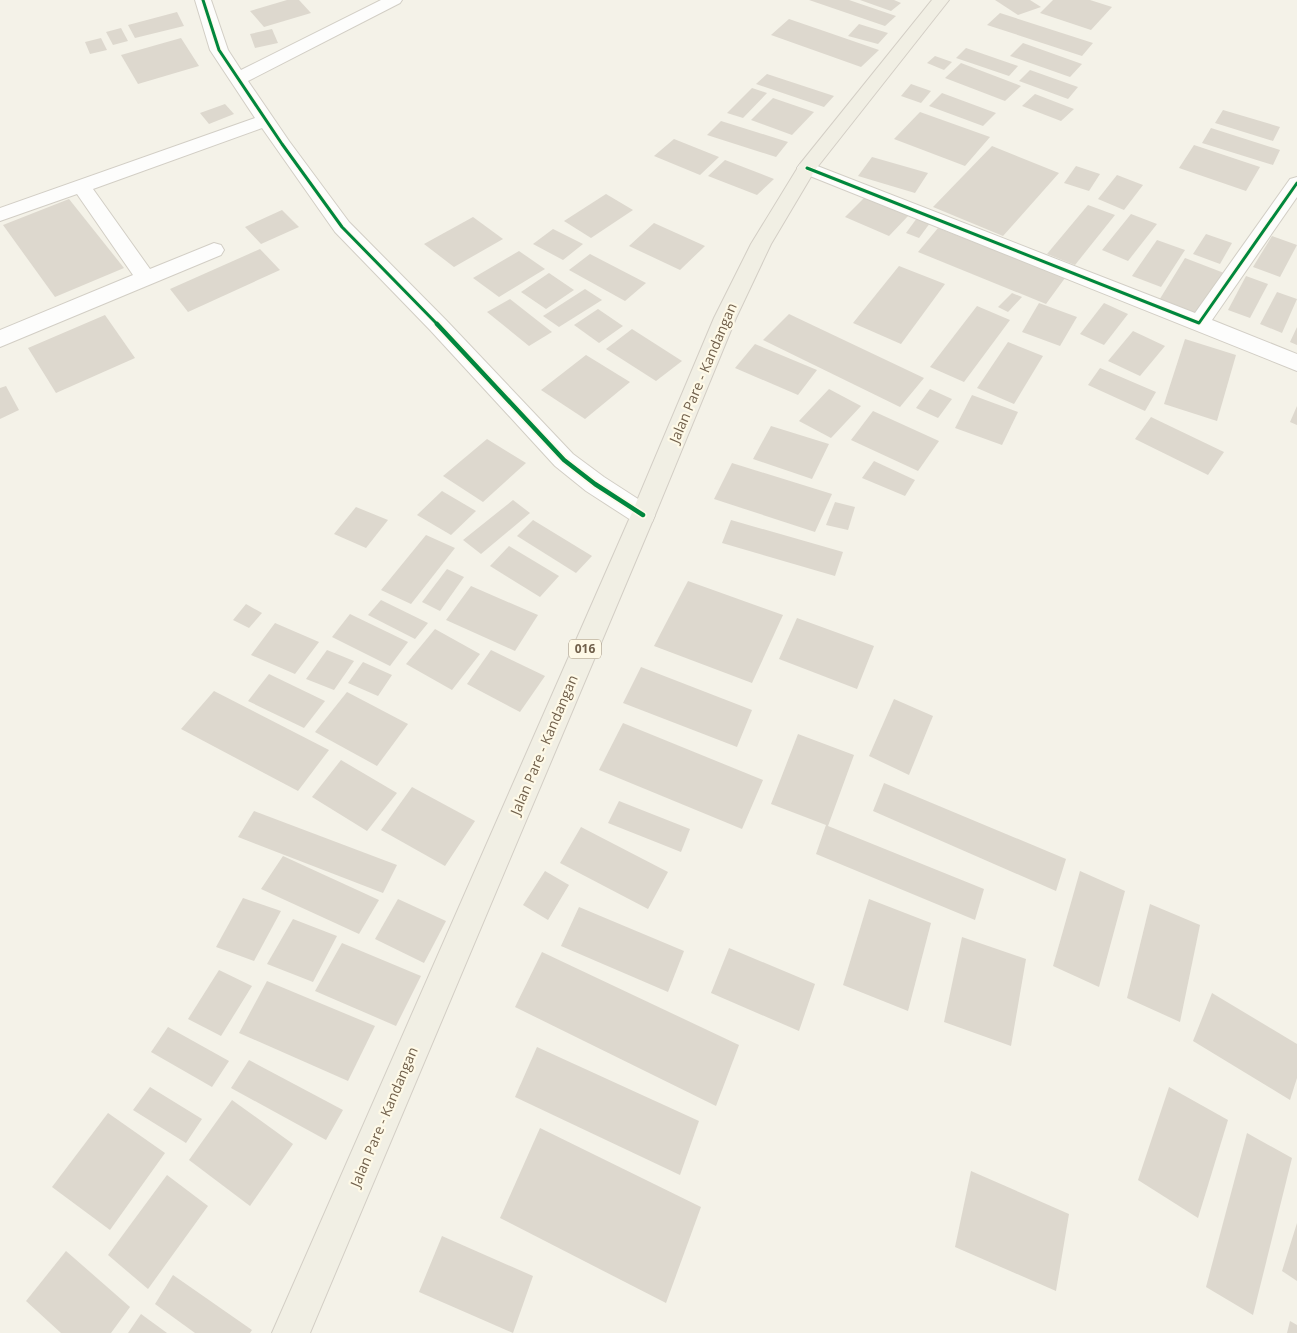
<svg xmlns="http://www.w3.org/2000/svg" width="1297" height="1333" viewBox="0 0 1297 1333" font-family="'Open Sans',sans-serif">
  <rect width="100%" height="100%" fill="#f4f2e8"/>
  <!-- building -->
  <g fill="#ddd8ce">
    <path d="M287,0H299L311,13L264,27L250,11Z"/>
    <path d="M809,0H849L896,16L885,26Z"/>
    <path d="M860,0H894L901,3L891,11Z"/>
    <path d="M995,0H1030L1041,7L1018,15Z"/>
    <path d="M1053,0H1090L1112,7L1091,30L1040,13Z"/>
    <path d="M177,12L184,26L135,38L128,25Z"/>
    <path d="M1000,13L1093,43L1082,56L987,25Z"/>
    <path d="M789,19L824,31L879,50L861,67L771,35Z"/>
    <path d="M859,24L888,33L878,44L848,36Z"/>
    <path d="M121,28L128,41L113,45L106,32Z"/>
    <path d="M272,29L278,43L255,48L250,34Z"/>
    <path d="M101,38L107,50L90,54L85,42Z"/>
    <path d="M181,38L199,66L138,84L121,55Z"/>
    <path d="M1023,43L1082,64L1070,77L1010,56Z"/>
    <path d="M966,48L1018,66L1009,76L956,58Z"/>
    <path d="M935,56L952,62L944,70L927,63Z"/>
    <path d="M961,63L1021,86L1005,101L945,78Z"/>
    <path d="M1030,70L1078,87L1068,99L1019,81Z"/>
    <path d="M767,74L834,96L824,107L756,84Z"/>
    <path d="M911,84L931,91L921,103L901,96Z"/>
    <path d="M752,88L767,93L743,118L727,113Z"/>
    <path d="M942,93L996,113L983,126L929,106Z"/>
    <path d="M1035,94L1074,109L1061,121L1022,106Z"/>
    <path d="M773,98L814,112L792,135L751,120Z"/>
    <path d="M225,104L234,114L209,124L200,113Z"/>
    <path d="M1223,110L1280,127L1273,141L1215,123Z"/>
    <path d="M920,112L990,137L965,166L894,139Z"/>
    <path d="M721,121L788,142L776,157L707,135Z"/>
    <path d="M1211,128L1280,150L1273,165L1202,143Z"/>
    <path d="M674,139L719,157L700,175L654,156Z"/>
    <path d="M1194,145L1260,167L1246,191L1179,168Z"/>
    <path d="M992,146L1059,173L1003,236L933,207Z"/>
    <path d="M872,157L928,173L915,193L858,176Z"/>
    <path d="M725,160L774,179L757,195L708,176Z"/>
    <path d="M1076,166L1100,174L1089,191L1064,183Z"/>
    <path d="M1117,175L1143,185L1124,210L1098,199Z"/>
    <path d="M606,194L633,210L591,238L564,221Z"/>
    <path d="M865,197L909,215L889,236L845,217Z"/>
    <path d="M69,199L124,268L55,297L3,225Z"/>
    <path d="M1088,205L1115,215L1075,265L1047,254Z"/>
    <path d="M282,210L299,227L261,244L245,227Z"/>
    <path d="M1131,214L1157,224L1128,261L1102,250Z"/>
    <path d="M473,217L503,239L454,267L424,244Z"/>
    <path d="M917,218L930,223L919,238L906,233Z"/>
    <path d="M654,223L705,246L680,270L629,246Z"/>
    <path d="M938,228L1065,278L1046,304L918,252Z"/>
    <path d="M553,229L583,244L563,260L533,244Z"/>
    <path d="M1206,234L1232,243L1220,264L1193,254Z"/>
    <path d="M1272,236L1297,245L1280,277L1253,267Z"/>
    <path d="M1157,240L1185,250L1161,287L1132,276Z"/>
    <path d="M260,249L280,270L188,312L170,289Z"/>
    <path d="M519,251L545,269L499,297L473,278Z"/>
    <path d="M590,254L646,283L625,301L569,270Z"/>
    <path d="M1185,258L1224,273L1198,317L1158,302Z"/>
    <path d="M899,266L945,284L901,344L853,323Z"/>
    <path d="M549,273L574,290L546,309L521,292Z"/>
    <path d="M1246,276L1268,284L1250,318L1228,310Z"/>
    <path d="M585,289L602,300L559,327L543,316Z"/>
    <path d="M1277,292L1297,299L1282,333L1260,324Z"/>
    <path d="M1012,293L1022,297L1008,312L998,307Z"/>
    <path d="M510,299L552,332L529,346L487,312Z"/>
    <path d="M1039,303L1077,317L1060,346L1022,332Z"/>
    <path d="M1104,303L1128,314L1104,345L1080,334Z"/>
    <path d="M977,306L1010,320L964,382L930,367Z"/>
    <path d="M598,309L623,326L599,343L574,325Z"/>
    <path d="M789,314L924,378L900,407L763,340Z"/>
    <path d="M105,315L135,358L56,393L28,348Z"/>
    <path d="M1297,327V345L1290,342Z"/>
    <path d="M632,329L682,361L656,381L606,349Z"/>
    <path d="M1133,331L1165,346L1140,376L1108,361Z"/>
    <path d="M1185,339L1236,355L1217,421L1164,404Z"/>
    <path d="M1008,342L1043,356L1014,404L977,388Z"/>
    <path d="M755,344L817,370L798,395L735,368Z"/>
    <path d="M586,355L630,382L585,419L541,390Z"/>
    <path d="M1100,368L1156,392L1145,411L1088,385Z"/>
    <path d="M6,386L19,410L0,419V388Z"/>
    <path d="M829,389L861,406L831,438L799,421Z"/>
    <path d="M930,389L952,399L938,418L916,408Z"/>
    <path d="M972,395L1018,412L1002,445L955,428Z"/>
    <path d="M1297,406V425L1290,422Z"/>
    <path d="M873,411L939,441L918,471L851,440Z"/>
    <path d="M1151,417L1224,452L1208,475L1135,439Z"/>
    <path d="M771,426L829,444L812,479L753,459Z"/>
    <path d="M487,439L526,463L483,502L443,476Z"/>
    <path d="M874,461L915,480L905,496L862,478Z"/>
    <path d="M732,463L832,494L815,532L714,499Z"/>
    <path d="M442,491L476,511L451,535L417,515Z"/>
    <path d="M513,500L530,513L481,554L463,540Z"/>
    <path d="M835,502L855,507L848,530L826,525Z"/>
    <path d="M356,507L388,520L366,548L334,534Z"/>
    <path d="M533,520L592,556L576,573L517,536Z"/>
    <path d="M731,520L843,552L835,576L722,543Z"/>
    <path d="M426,535L455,548L411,604L381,590Z"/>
    <path d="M509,546L559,576L540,597L490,566Z"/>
    <path d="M447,569L464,577L440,611L422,602Z"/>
    <path d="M688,581L783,615L752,683L654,646Z"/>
    <path d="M471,586L538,615L515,651L446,620Z"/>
    <path d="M381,600L428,623L415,639L368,615Z"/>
    <path d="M246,604L262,613L249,628L233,620Z"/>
    <path d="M350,614L408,642L390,666L332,637Z"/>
    <path d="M797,618L874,646L857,689L779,659Z"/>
    <path d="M275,623L319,642L295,674L251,655Z"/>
    <path d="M435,629L480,654L452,690L406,664Z"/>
    <path d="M327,650L354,661L334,690L306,679Z"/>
    <path d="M491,650L545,676L520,712L467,684Z"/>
    <path d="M363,662L392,675L378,696L348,683Z"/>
    <path d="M641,667L752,710L737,747L623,703Z"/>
    <path d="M269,674L325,701L304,728L248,701Z"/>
    <path d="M214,691L329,750L298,791L181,729Z"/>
    <path d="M347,692L408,724L377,766L315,732Z"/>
    <path d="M894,699L933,716L909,775L869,756Z"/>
    <path d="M623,723L763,780L742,829L599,770Z"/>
    <path d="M798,734L854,755L828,826L984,889L975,920L816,854L826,825L771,804Z"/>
    <path d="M341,760L397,793L367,831L312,797Z"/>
    <path d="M884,783L1066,859L1056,891L873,811Z"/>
    <path d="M412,787L475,821L445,866L381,830Z"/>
    <path d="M619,801L690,829L681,852L608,823Z"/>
    <path d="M254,811L397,865L383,893L238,837Z"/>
    <path d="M581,827L668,872L648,909L560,863Z"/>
    <path d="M283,856L379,900L359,934L261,889Z"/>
    <path d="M545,871L569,885L548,920L523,905Z"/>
    <path d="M1080,871L1125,891L1099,987L1053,966Z"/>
    <path d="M243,898L281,911L254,961L216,947Z"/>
    <path d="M398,899L446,921L424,963L375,939Z"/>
    <path d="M869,899L931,923L908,1011L843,985Z"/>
    <path d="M1150,904L1200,925L1180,1022L1127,998Z"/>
    <path d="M579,907L684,951L668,992L561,946Z"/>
    <path d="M293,919L337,936L313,982L267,964Z"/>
    <path d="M962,937L1026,959L1011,1046L944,1022Z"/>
    <path d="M342,943L421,976L396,1026L315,991Z"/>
    <path d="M729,948L815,984L799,1031L711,993Z"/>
    <path d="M542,952L739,1045L716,1106L515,1007Z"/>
    <path d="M219,970L252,986L221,1036L188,1019Z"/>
    <path d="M267,981L375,1026L348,1081L239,1033Z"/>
    <path d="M1212,993L1297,1044V1078L1290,1100L1193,1041Z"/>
    <path d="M168,1027L229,1061L212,1087L151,1052Z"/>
    <path d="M537,1047L699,1121L680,1175L515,1097Z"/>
    <path d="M249,1060L343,1110L326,1140L231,1088Z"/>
    <path d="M150,1087L202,1119L186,1143L133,1110Z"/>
    <path d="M1169,1087L1228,1120L1198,1218L1138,1180Z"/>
    <path d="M232,1100L293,1144L250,1206L189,1160Z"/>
    <path d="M108,1113L165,1153L110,1230L52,1187Z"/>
    <path d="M540,1128L701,1207L666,1303L500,1218Z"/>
    <path d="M1247,1133L1292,1158L1253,1315L1206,1287Z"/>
    <path d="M971,1171L1069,1214L1056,1291L955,1247Z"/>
    <path d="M167,1175L208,1206L148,1289L108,1255Z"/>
    <path d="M1297,1223V1281L1282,1271Z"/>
    <path d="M442,1236L533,1276L513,1333L419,1292Z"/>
    <path d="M66,1251L130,1307L111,1333H61L26,1301Z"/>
    <path d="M173,1275L252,1330L250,1333H195L155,1304Z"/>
    <path d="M141,1314L167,1333H128Z"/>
    <path d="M1290,1321L1297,1325V1333H1287Z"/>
  </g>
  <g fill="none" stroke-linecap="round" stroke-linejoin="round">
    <defs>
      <g id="minor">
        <path d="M195,0H211L228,50L241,70L381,0H402L400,3L248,81L289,141L349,222L446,320L573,454L604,477L652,508L655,515L652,522L643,525L634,522L586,491L555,466L430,330L335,232L262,128L93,189L150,269L214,243L221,245L224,250L221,255L0,347V330L133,275L77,194L0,221V208L255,118L210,50Z"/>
        <path d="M807,162L1195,313L1290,179L1297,177V197L1212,320L1297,354V371L800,172L797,168L800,164Z"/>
      </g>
      <path id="major" d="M932,0H949L815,170L771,244L736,318L655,515L310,1333H272L631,515L714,318L751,244L800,164Z"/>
    </defs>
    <!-- minor casing -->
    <use href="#minor" stroke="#d2cec5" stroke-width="2"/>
    <!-- major casing -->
    <use href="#major" stroke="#d3cec5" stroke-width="2"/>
    <!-- minor -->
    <use href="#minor" fill="#fdfdfc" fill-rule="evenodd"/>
    <!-- major -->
    <use href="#major" fill="#f1efe4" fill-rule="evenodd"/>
    <defs>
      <g id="cycleway-far1">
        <path d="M203,0L219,50L282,144L342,227L438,325"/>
        <path d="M807,168L1199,323L1297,183"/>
      </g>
      <path id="cycleway" d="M437,324L564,460L595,484L643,515"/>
    </defs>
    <!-- cycleway-far1 casing -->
    <use href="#cycleway-far1" stroke="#fef9e7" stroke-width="5"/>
    <!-- cycleway casing -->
    <use href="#cycleway" stroke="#fef9e7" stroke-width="8"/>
    <!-- cycleway-far1 -->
    <use href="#cycleway-far1" stroke="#00873e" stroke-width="3"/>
    <!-- cycleway -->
    <use href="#cycleway" stroke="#00873e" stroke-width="4.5"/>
  </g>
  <g text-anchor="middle" stroke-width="4.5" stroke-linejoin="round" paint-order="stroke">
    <!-- shield labels -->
    <rect fill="#fef9e7" stroke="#9b8d79" stroke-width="1" x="569" y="639.5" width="32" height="19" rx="4"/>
    <g font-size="12" font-weight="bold" fill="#705f4a">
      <text x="585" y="653">016</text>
    </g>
    <!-- street labels -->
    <g font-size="14" fill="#705f4a" stroke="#fef9e7">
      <text transform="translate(703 373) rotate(-67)" y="5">Jalan Pare - Kandangan</text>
      <text transform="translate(544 745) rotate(-67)" y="5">Jalan Pare - Kandangan</text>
      <text transform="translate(384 1117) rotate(-67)" y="5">Jalan Pare - Kandangan</text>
    </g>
  </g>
</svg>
